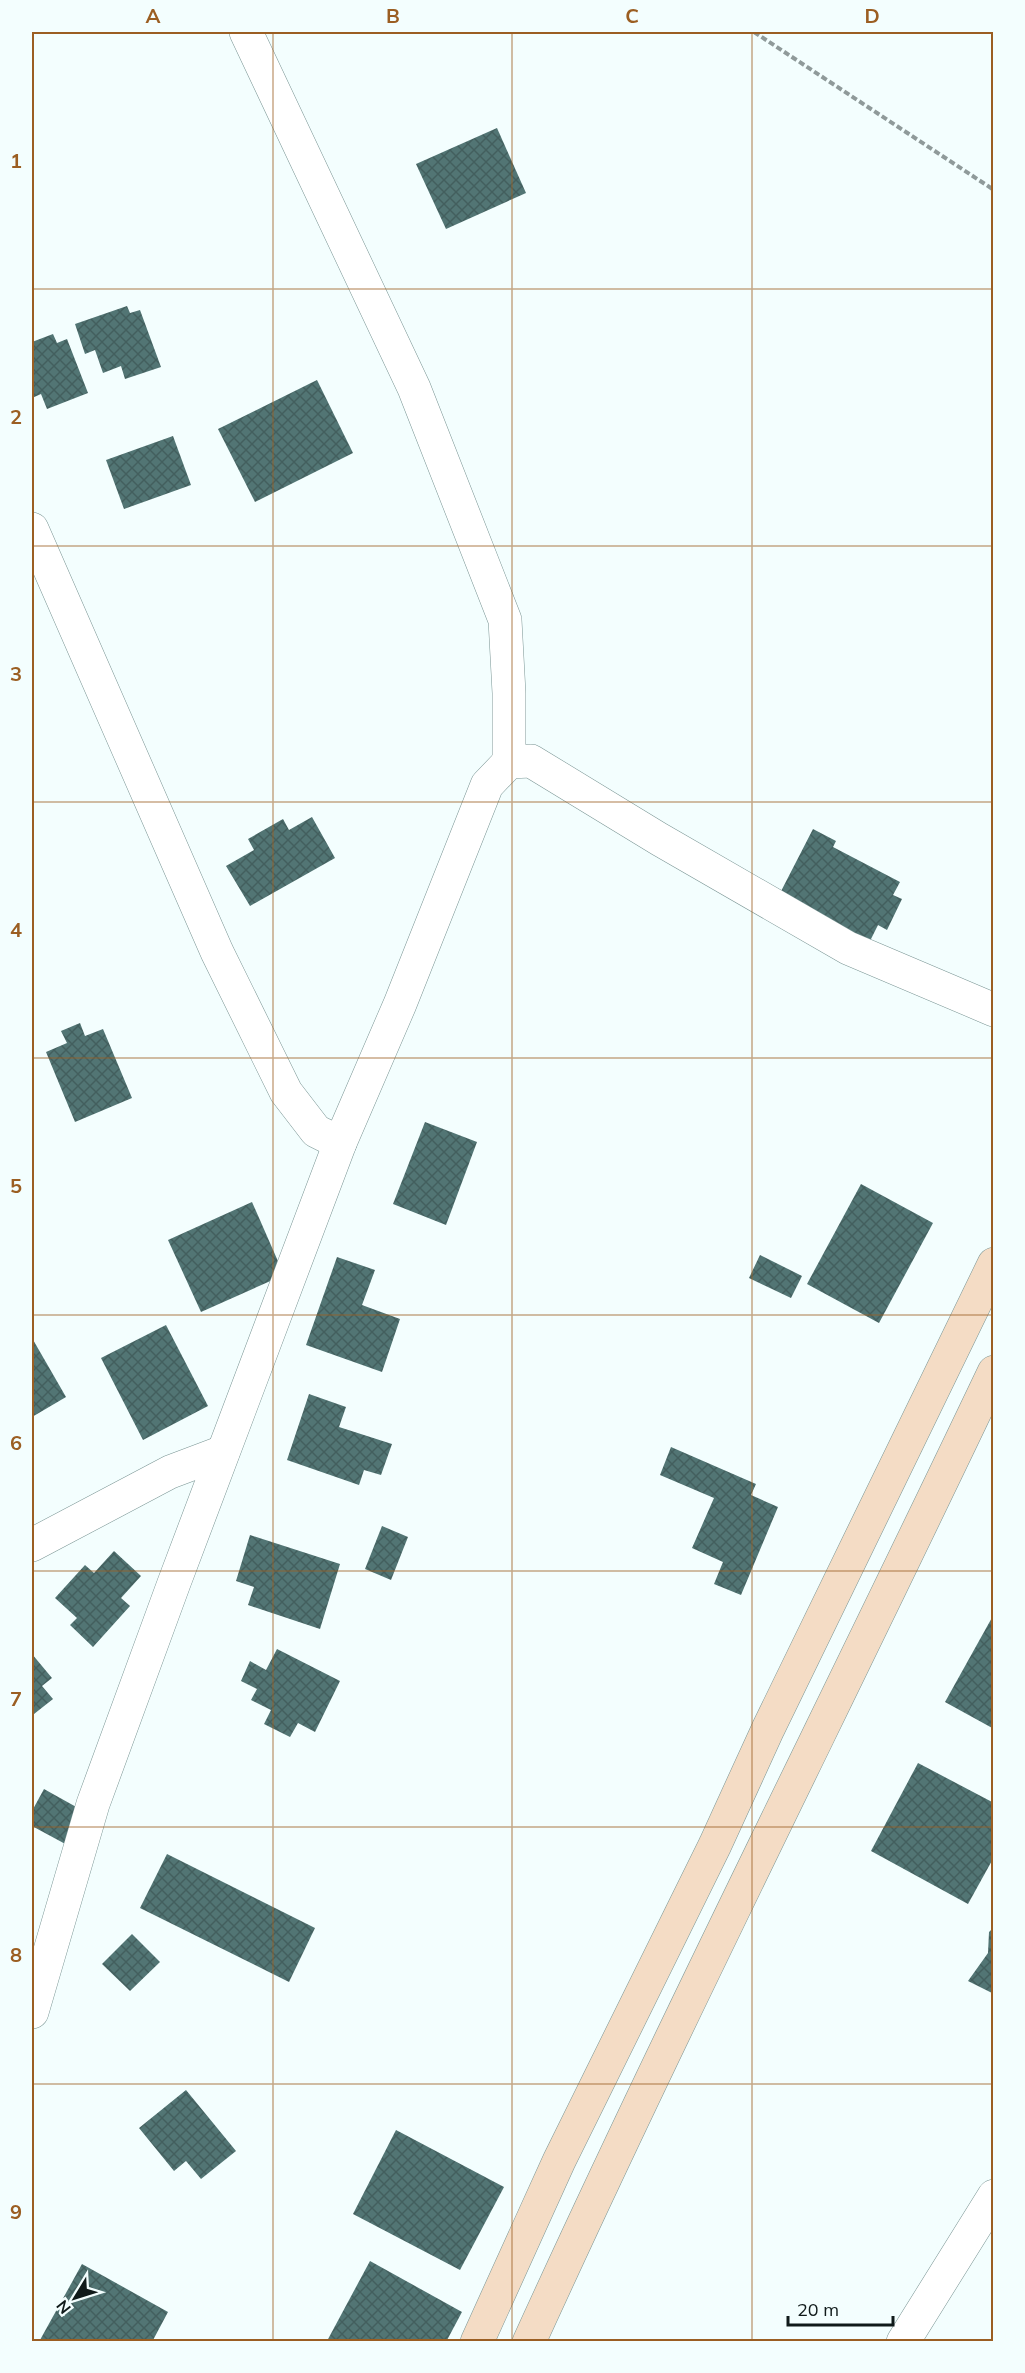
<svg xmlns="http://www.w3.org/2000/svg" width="1025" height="2373" viewBox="0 0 1025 2373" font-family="Mulish,sans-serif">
  <defs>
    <pattern id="building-cross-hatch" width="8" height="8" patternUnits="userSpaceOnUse" patternTransform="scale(1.5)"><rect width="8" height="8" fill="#527574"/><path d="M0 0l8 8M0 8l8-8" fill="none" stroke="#435f5e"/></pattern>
  </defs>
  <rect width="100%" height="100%" fill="#f3fefe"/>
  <!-- building -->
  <g fill="url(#building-cross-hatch)">
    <path d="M497,128L526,193L446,229L416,164Z"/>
    <path d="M127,306L130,313L140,310L161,367L125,379L121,366L103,373L95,350L85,354L75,324Z"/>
    <path d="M53,334L57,343L67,339L88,393L47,409L41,394L32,398V342Z"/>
    <path d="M317,380L353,453L255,502L218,429Z"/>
    <path d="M173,436L191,485L124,509L106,460Z"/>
    <path d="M312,817L335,858L250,906L226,866L254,850L248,839L283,819L289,830Z"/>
    <path d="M813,829L836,841L833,847L900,882L893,895L902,899L887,930L878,925L868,945L777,899Z"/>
    <path d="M80,1023L85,1036L103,1029L132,1098L75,1122L46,1052L67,1043L61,1031Z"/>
    <path d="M425,1122L477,1142L446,1225L393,1204Z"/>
    <path d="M861,1184L933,1223L879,1323L807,1284Z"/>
    <path d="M252,1202L284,1275L201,1312L168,1240Z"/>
    <path d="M760,1255L802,1276L791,1298L749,1278Z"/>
    <path d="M337,1257L375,1270L362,1305L400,1319L382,1372L306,1345Z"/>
    <path d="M166,1325L208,1406L143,1440L101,1358Z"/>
    <path d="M32,1338L66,1397L32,1417Z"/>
    <path d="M309,1394L346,1407L339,1427L392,1444L381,1475L364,1470L359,1485L287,1460Z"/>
    <path d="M671,1447L756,1484L751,1495L778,1507L741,1595L714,1584L723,1562L692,1548L714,1498L660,1475Z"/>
    <path d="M382,1526L408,1537L391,1580L365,1569Z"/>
    <path d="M250,1535L340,1564L320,1629L248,1605L254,1587L236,1581Z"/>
    <path d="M114,1551L141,1576L121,1598L130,1606L93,1647L70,1625L77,1618L55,1598L85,1565L94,1573Z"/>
    <path d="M994,1614V1729L945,1702Z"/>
    <path d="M277,1649L340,1681L315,1732L298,1723L290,1737L264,1724L271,1710L251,1700L257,1689L241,1681L250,1661L266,1670Z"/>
    <path d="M32,1654L52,1678L42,1686L53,1699L34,1714L32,1711Z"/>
    <path d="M918,1763L994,1803V1857L968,1904L871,1851Z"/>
    <path d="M44,1789L87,1813L69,1846L32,1826V1811Z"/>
    <path d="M167,1854L315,1928L289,1982L140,1908Z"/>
    <path d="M994,1927V1994L968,1981L988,1953L989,1932Z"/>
    <path d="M132,1934L160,1962L130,1991L102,1964Z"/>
    <path d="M186,2090L236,2151L201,2179L186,2161L174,2171L139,2128Z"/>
    <path d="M396,2130L504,2187L460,2270L353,2214Z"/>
    <path d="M370,2261L462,2312L446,2342L327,2341Z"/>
    <path d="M82,2264L168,2312L152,2342L40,2340Z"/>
  </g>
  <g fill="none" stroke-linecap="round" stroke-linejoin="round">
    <defs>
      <g id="minor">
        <path d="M246,32L414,388L505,620L509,693V762"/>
        <path d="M32,529L217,952L286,1092L316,1131L340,1143"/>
        <path d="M32,1545L170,1472L223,1452"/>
        <path d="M32,2012L93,1804L174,1583L340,1143L400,1004L487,785L509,762L531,761L659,839L848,948L994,1010"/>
        <path d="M903,2342L994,2196"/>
      </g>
      <g id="secondary">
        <path d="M477,2342L559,2161L715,1845L768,1729L994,1264"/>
        <path d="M529,2342C678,2015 840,1696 994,1372"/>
      </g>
    </defs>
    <!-- minor casing -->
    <use href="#minor" stroke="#7a9594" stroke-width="34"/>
    <!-- secondary casing -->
    <use href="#secondary" stroke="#7a9594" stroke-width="34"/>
    <!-- path -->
    <path stroke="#8f9a9a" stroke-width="4" stroke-dasharray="6 3" stroke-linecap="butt" d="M754,32L994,190"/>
    <!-- minor -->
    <use href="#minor" stroke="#fff" stroke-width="33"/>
    <!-- secondary -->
    <use href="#secondary" stroke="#f4dcc5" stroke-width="33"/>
  </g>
  <!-- grid -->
  <path fill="none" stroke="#9b5e22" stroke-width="1.5" stroke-opacity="0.55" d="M273,32V2342M512,32V2342M752,32V2342M32,289H994M32,546H994M32,802H994M32,1058H994M32,1315H994M32,1571H994M32,1827H994M32,2084H994"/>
  <!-- border -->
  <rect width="1025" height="2373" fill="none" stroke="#f3fefe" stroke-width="66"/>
  <!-- north arrow -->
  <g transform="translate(75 2298) rotate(232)" stroke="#f3fefe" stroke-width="4.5" paint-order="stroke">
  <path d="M0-4.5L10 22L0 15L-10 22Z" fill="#101a1a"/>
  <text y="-9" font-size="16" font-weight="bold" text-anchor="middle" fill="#101a1a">N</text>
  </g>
  <!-- scale -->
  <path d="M788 2316v9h105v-9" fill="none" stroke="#101a1a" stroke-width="3"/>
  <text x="797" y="2316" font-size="18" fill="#101a1a" stroke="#f3fefe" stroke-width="4.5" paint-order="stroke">20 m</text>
  <rect x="33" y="33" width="959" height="2307" fill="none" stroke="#9b5e22" stroke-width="2"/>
  <g font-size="20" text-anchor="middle" font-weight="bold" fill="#9b5e22">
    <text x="153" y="23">A</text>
    <text x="393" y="23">B</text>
    <text x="632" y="23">C</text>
    <text x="872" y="23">D</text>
    <text x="16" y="168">1</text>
    <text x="16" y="424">2</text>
    <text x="16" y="681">3</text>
    <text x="16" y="937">4</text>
    <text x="16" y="1193">5</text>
    <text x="16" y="1450">6</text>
    <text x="16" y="1706">7</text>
    <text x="16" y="1962">8</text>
    <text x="16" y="2219">9</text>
  </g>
</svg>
